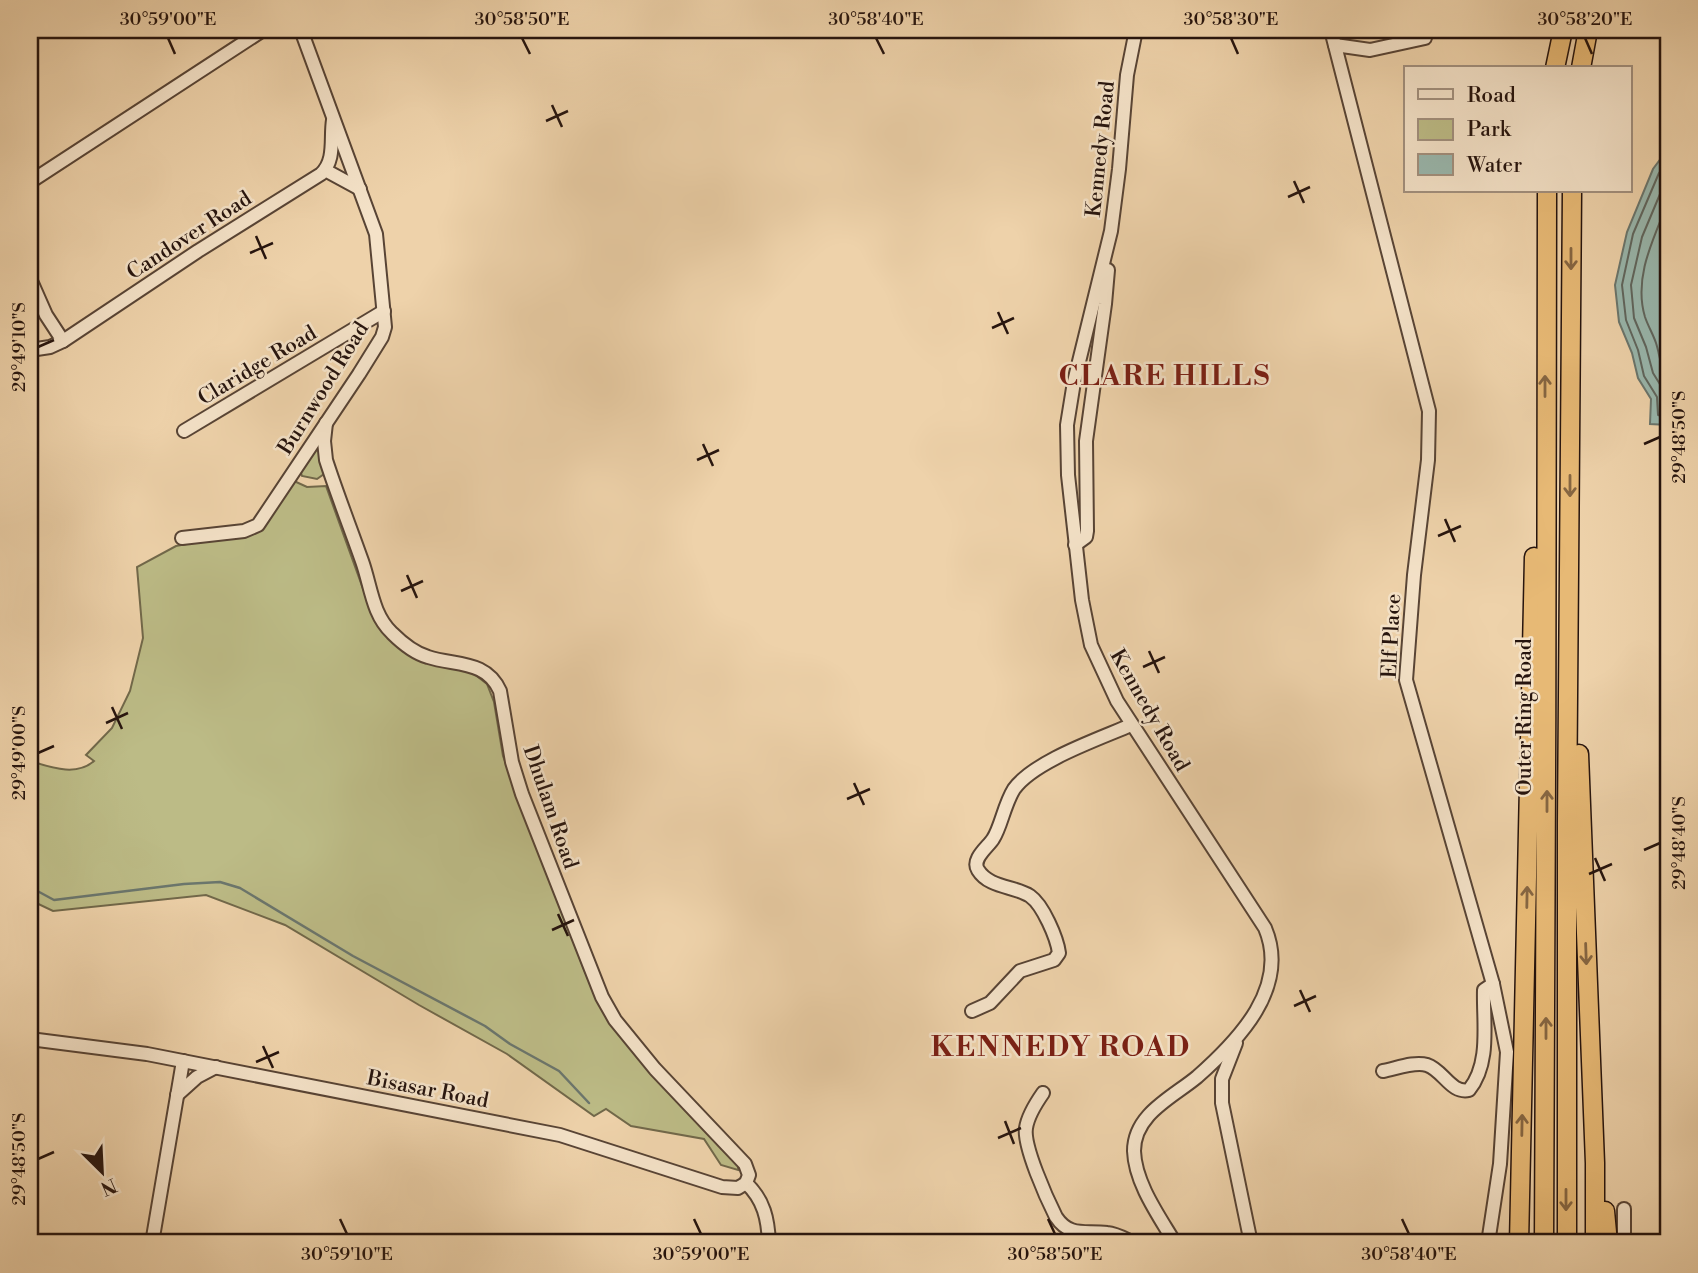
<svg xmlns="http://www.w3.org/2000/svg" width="1698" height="1273" viewBox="0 0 1698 1273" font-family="'Libre Bodoni',serif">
  <rect width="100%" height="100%" fill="#eed2aa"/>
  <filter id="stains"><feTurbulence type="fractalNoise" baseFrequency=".00286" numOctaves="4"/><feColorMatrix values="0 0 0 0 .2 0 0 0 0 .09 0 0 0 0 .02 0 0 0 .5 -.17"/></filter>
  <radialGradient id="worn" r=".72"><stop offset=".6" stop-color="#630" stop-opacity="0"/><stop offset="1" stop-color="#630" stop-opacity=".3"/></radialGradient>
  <!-- green -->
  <g fill="#bcbb86" stroke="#71684a" stroke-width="2">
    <path d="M318,443L324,474L317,479L302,476L300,470Z"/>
    <path d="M294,481L307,487L326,486L375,622L398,647L419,659L469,670L487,684L494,702L503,756L585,972L596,995L729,1153L738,1165V1170L721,1165L704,1139L631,1126L606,1109L594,1116L507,1054L419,1005L285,925L206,895L53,911L30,900V761C50,767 76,777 94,761L86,755L112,728L130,691L143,638L137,567L176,546L251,532Z"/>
  </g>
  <!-- water -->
  <path fill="#99b7ad" stroke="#6b766d" stroke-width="2" d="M1668,149V425L1650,424L1651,399L1638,378L1632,353L1619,322L1615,285L1627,232L1653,169Z"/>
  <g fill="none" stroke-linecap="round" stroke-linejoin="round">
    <!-- shore -->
    <g stroke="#60665e" stroke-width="2">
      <path d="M1668,160L1659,173L1633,234L1622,285L1626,320L1638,350L1644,376L1657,397L1658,415L1668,418"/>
      <path d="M1668,175L1642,237L1631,285L1634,318L1646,347L1653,373L1666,394L1668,409"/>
      <path d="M1668,202C1654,238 1633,277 1645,317C1648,326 1653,334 1656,343C1660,355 1660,368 1668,379"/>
    </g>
    <!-- stream -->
    <path stroke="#6b766d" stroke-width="2.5" d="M30,887L54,900L184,884L220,882L240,888L353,956L485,1026L510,1044L559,1071L589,1103"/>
    <defs>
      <g id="minor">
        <path d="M1136,30L1127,75L1119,169L1111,231L1074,382L1067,425L1068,475L1082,600L1091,645L1117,701L1265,928C1290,987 1239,1040 1197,1077C1173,1097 1134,1114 1134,1151C1135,1183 1159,1216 1175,1243"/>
        <path d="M1331,30L1429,411L1428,460L1414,575L1406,680L1493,984L1507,1052L1500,1164L1488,1243"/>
        <path d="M1335,45L1370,50L1425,38"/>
        <path d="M325,170L360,189"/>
        <path d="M30,182L263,30"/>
        <path d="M31,281L46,315L63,341"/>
        <path d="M30,350L50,347L63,341L198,251L321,174C336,160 330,138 333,120"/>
        <path d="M326,423L324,441L326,460C337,494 350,527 362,561C371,586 372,614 392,633C402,643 414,653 428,657C456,666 486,660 500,691L512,762L522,794L602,997L615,1020L655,1069L745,1164L749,1175L746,1183"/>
        <path d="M184,431L384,311"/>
        <path d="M182,538L244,531L258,525L359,374L382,337L385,327L376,234L301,30"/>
        <path d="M1075,545L1086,537L1087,531L1086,441L1105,304L1108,270"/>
        <path d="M972,1011L990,1003L1020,971L1054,960L1059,953C1057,938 1043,905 1030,896C1015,886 989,888 978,870C971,859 988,847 993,839C1001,827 1004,805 1014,789C1034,761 1099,739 1131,725"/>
        <path d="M30,1039L147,1054L560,1135L722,1187L738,1188L746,1183"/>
        <path d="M1236,1043L1222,1079V1103L1251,1243"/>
        <path d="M1383,1071C1395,1069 1414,1061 1427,1065C1443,1070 1451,1094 1469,1090C1491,1063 1483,1022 1484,990L1493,984"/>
        <path d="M1043,1093C1036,1103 1028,1115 1026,1128C1023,1146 1047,1199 1056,1217C1070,1238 1086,1230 1107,1233C1117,1234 1125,1239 1134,1243"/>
        <path d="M177,1095L197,1077L216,1067"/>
        <path d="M746,1183C764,1200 768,1219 769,1243"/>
        <path d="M152,1243L183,1061"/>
        <path d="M1624,1243V1209"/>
      </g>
      <g id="highway">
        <path d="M1555,68L1563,30"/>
        <path d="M1581,68L1588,30"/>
        <path d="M1579,754L1595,1163V1243"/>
        <path d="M1605,1211L1608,1243"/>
        <path d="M1519,1243L1534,557"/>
        <path d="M1544,1243C1548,892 1545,542 1547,191"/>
        <path d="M1567,1243V823L1572,191"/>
      </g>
    </defs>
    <!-- minor casing -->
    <use href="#minor" stroke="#584435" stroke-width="16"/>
    <!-- highway casing -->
    <use href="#highway" stroke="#26140e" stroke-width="21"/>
    <!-- minor -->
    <use href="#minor" stroke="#f4e2c8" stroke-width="12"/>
    <!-- highway -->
    <use href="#highway" stroke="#e7b975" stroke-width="18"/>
  </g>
  <!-- one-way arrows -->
  <defs><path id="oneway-shaft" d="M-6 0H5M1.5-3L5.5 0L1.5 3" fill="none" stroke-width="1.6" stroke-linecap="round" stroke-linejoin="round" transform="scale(1.75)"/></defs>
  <g stroke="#866642">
    <use href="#oneway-shaft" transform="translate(1571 259) rotate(90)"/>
    <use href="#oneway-shaft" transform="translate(1545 386) rotate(-90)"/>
    <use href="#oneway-shaft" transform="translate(1570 486) rotate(90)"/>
    <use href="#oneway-shaft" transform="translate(1547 801) rotate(-90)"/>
    <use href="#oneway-shaft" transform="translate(1527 897) rotate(-89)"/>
    <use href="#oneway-shaft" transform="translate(1586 954) rotate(88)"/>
    <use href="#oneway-shaft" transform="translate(1546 1028) rotate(-90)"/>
    <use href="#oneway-shaft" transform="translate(1522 1125) rotate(-89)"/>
    <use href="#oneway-shaft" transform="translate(1566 1200) rotate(90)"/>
  </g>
  <!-- ticks -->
  <path fill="none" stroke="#26140e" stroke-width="2.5" d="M168,38L175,54M522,38L530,54M876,38L884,54M1231,38L1238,54M1585,38L1592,54M552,105L562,127M546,121L568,111M1294,181L1304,203M1288,197L1310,187M256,236L266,259M250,253L273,243M998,312L1008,334M992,328L1014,318M38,347L54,340M703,444L713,466M1644,444L1660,437M697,460L719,450M1445,519L1455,542M1438,536L1461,526M407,575L417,598M401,591L423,581M1149,651L1159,673M1143,667L1165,657M112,707L122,729M106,723L128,713M38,753L54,746M854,783L864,805M847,799L870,789M1644,850L1660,843M1595,858L1605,881M1589,874L1612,864M558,914L568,936M552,930L574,920M1300,990L1310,1012M1294,1006L1316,996M263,1046L273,1068M256,1062L279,1052M1005,1121L1014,1144M998,1138L1021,1128M38,1159L54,1152M340,1219L347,1234M694,1219L701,1234M1048,1219L1055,1234M1402,1219L1409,1234"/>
  <g text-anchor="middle" stroke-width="5" stroke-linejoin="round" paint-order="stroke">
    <!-- street labels -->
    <g font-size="21" fill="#26140e" stroke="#f4e2c8">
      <text transform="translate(1100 149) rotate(-84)" y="7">Kennedy Road</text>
      <text transform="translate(189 235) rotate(-33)" y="7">Candover Road</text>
      <text transform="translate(257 365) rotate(-31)" y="7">Claridge Road</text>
      <text transform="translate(323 388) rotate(-58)" y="7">Burnwood Road</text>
      <text transform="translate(1391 636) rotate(-87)" y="7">Elf Place</text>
      <text transform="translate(1150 710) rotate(60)" y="7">Kennedy Road</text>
      <text transform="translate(1524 717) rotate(-90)" y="7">Outer Ring Road</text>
      <text transform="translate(551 807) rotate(71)" y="7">Dhulam Road</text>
      <text transform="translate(428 1089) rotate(11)" y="7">Bisasar Road</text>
    </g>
    <!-- district labels -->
    <g font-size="28" font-weight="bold" letter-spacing="2" fill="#7a1f14" stroke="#f4e2c8">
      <text x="1165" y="385">CLARE HILLS</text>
      <text x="1061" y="1056">KENNEDY ROAD</text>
    </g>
  </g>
  <!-- margin -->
  <rect width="1698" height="1273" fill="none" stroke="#eed2aa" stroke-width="77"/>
  <!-- legend -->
  <rect x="1404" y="66" width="228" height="126" fill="#f4e2c8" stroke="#a2907e" stroke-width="2"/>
  <rect x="1418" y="89" width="35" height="10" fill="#f4e2c8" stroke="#a2907e" stroke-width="2"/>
  <text x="1467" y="102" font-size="21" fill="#26140e">Road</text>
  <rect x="1418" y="119" width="35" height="21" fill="#bcbb86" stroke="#a2907e" stroke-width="2"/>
  <text x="1467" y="136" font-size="21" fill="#26140e">Park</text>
  <rect x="1418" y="154" width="35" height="21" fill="#99b7ad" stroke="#a2907e" stroke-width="2"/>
  <text x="1467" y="172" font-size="21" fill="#26140e">Water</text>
  <!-- north arrow -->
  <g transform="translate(102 1172) rotate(156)" stroke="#f4e2c8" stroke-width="5" paint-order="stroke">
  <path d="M0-5L12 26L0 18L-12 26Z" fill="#26140e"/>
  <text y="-10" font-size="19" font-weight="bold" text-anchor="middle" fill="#26140e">N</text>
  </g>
  <rect x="38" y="38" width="1622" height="1196" fill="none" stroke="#26140e" stroke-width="2.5"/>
  <g font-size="18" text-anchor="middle" fill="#26140e">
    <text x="168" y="25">30°59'00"E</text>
    <text x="522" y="25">30°58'50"E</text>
    <text x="876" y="25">30°58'40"E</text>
    <text x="1231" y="25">30°58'30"E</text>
    <text x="1585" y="25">30°58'20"E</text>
    <text transform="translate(19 347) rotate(-90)" y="6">29°49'10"S</text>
    <text transform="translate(1679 437) rotate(-90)" y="6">29°48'50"S</text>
    <text transform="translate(19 753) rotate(-90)" y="6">29°49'00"S</text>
    <text transform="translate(1679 843) rotate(-90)" y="6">29°48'40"S</text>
    <text transform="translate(19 1159) rotate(-90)" y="6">29°48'50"S</text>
    <text x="347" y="1260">30°59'10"E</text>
    <text x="701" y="1260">30°59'00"E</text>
    <text x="1055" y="1260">30°58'50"E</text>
    <text x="1409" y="1260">30°58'40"E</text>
  </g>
  <rect width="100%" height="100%" filter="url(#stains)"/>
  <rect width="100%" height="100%" fill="url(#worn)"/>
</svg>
